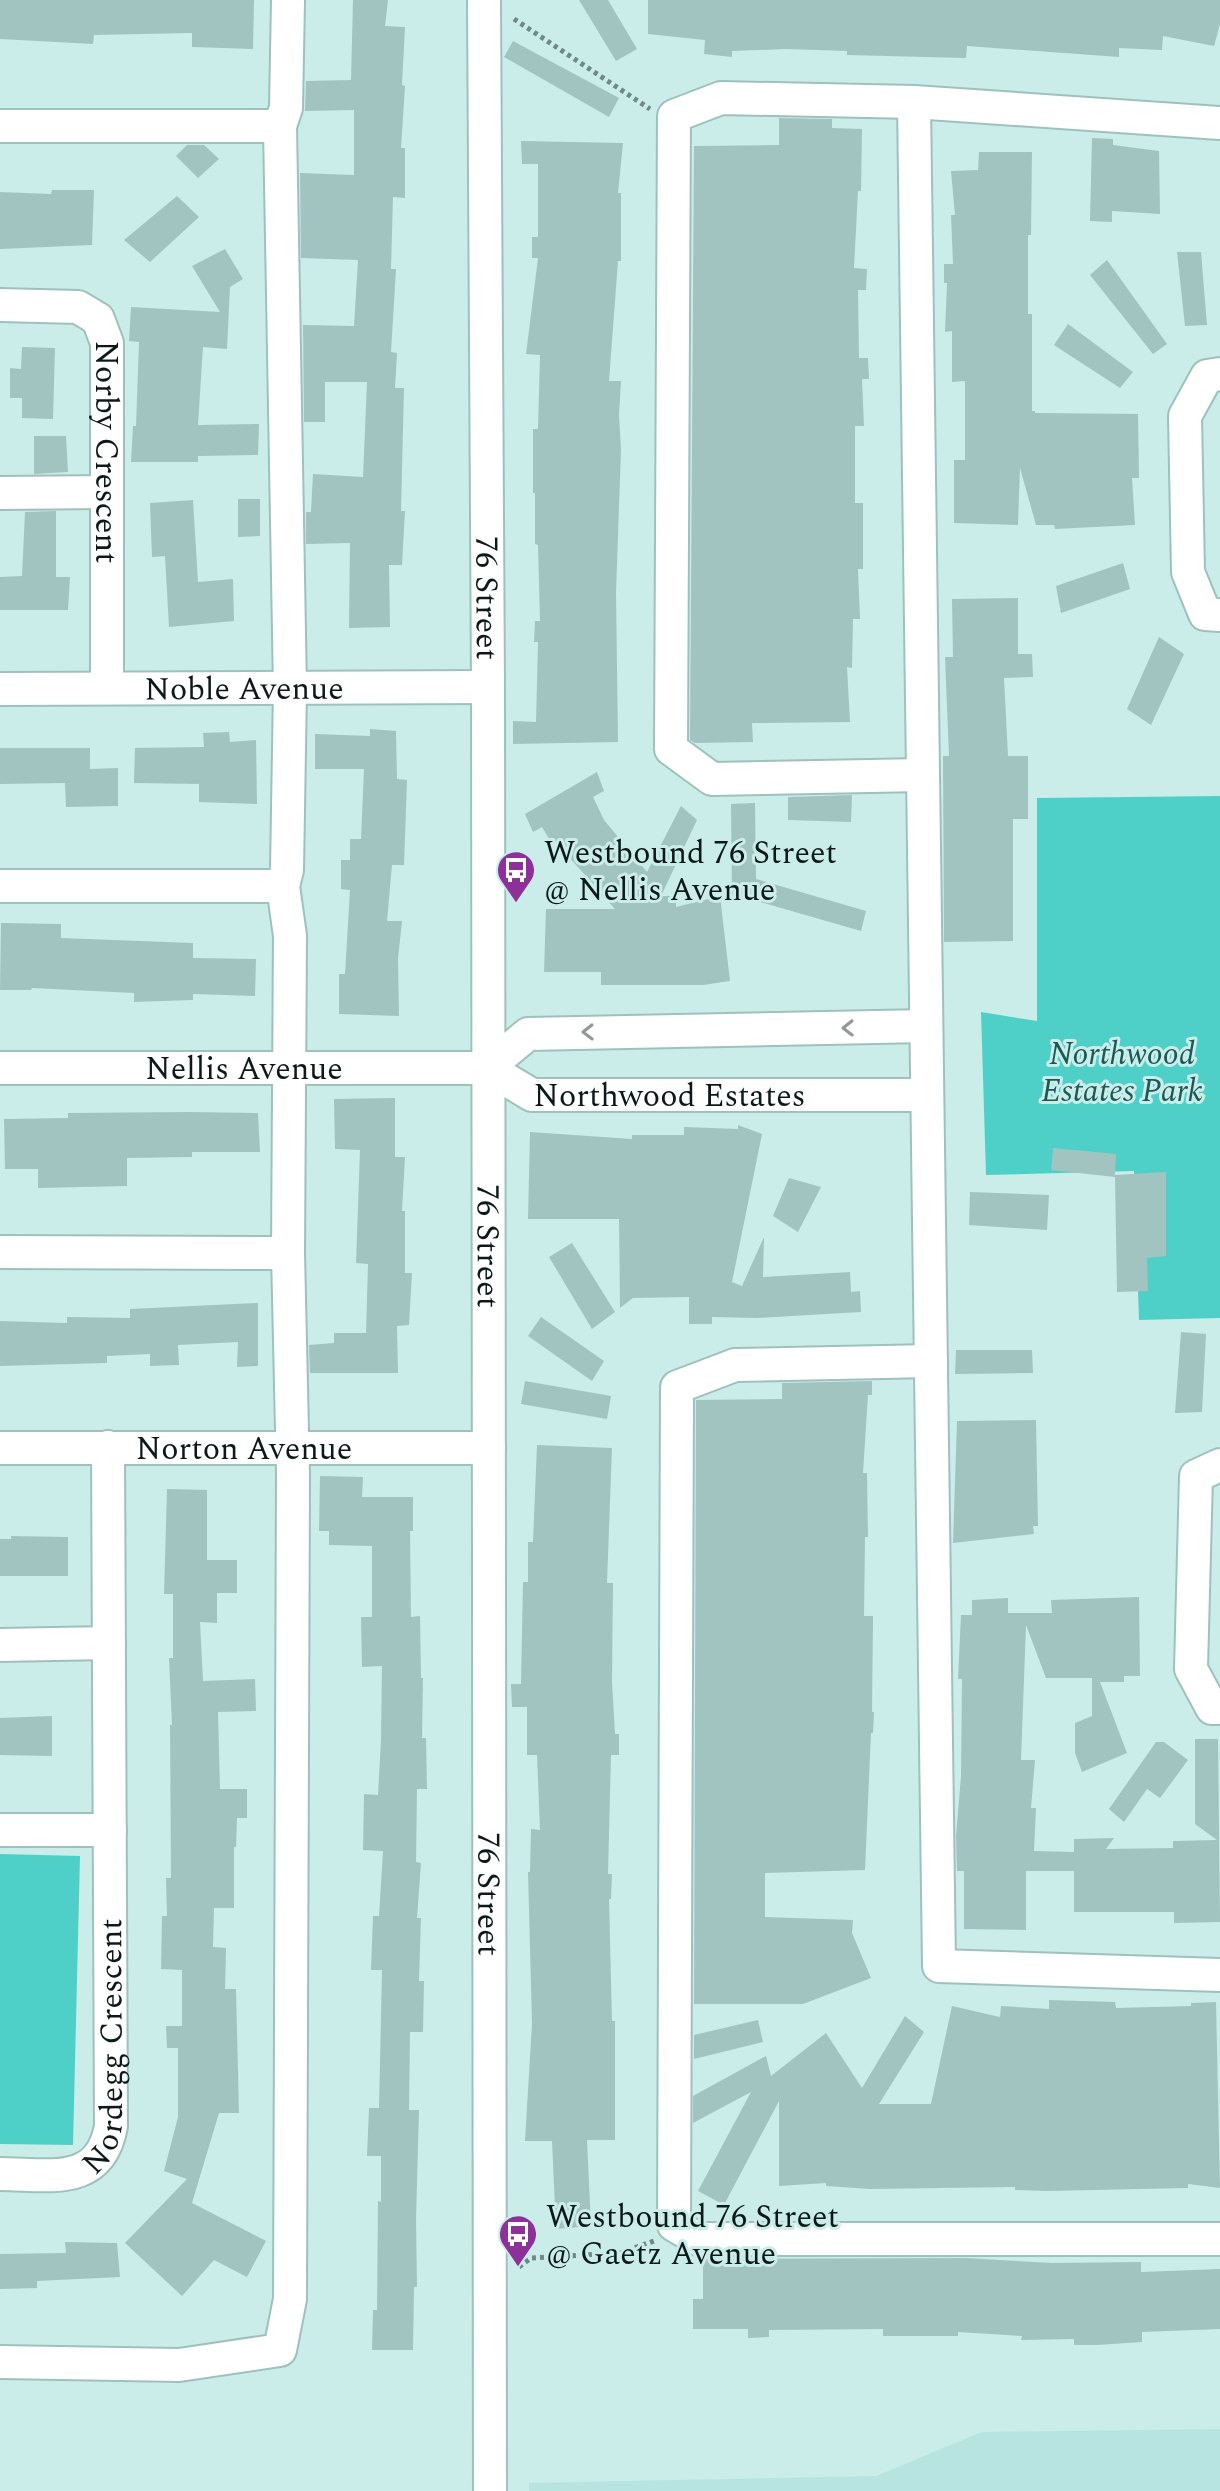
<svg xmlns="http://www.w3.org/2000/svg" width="1220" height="2491" viewBox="0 0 1220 2491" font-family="Spectral,serif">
  <rect width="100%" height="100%" fill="#caedea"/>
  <!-- built -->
  <path fill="#b7e4e0" d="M1220,2429V2491H529V2483L876,2476L982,2432Z"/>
  <!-- green -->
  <g fill="#4ed0c9">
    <path d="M1220,796V1318L1139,1320L1134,1171L986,1175L981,1012L1037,1021V798Z"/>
    <path d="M0,1854L80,1856L73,2145L0,2144Z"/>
  </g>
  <!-- building -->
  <g fill="#a2c4c0">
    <path d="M0,0H254L253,49L192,47V33L94,35L93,44L0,39Z"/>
    <path d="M353,0H388L385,26L405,27L402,85L405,86L401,148H405V198L393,197L391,269H396L391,352L397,353L395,388H404L401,511H405L402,565H389L390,627L349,628L350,543L306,544V512H311L313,474L363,477L367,382H325V422H304L303,325L354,326L358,260L301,258L300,173L354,175V110L305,111L306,81L351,80Z"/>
    <path d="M579,0H608L637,49L616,61Z"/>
    <path d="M648,0H1220V24L1214,46L1163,36L1162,50L1119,48V57L967,46L966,58L847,55V51L786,49L732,51V57L704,54L705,40L648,34Z"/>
    <path d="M513,41L619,98L609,117L504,57Z"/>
    <path d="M779,118L832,119V128L862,129L861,191H858L854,268L867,269L866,290H858L859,358H868L869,379H862L864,426H855V503H863V569H858L860,619H853L852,668L847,667L850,722L752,723L753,742L695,743L690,740L694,146L779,145Z"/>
    <path d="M1092,138L1113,139V145L1159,151L1160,214L1112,211V222L1090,221Z"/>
    <path d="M521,141L623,143L618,193H621V261H618L609,381H621L619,415L621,450L616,593L618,742L513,744V721L536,722L538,642H534L535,621H540L538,545L535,544V493H533V429H538L540,355L526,354L538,258H532V237H538V164H522Z"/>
    <path d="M187,145H204L219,159L198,178L176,156Z"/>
    <path d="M979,152H1032L1031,235H1028V314H1032V411H1035V413L1138,414L1139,478H1132L1135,525L1055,529L1054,525H1036L1020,468L1018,525L954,523V460H965V381L952,382V331L945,332L947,283H944V264H953L951,215H955L951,171L978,170Z"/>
    <path d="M52,190H94L92,245L0,249V192L51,194Z"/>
    <path d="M177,196L199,217L150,262L124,240Z"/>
    <path d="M225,249L243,279L230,287L227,349L203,347L198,425L259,424L258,455L198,456V462H131L133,426H136L139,342L129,341L131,307L220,312L192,266Z"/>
    <path d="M1177,252H1201L1207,325L1185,326Z"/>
    <path d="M1107,260L1167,344L1153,354L1090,275Z"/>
    <path d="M1068,324L1133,372L1120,388L1054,345Z"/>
    <path d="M22,347L55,348L53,419L22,418V398H10V368L21,369Z"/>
    <path d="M34,436H66L68,472L34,474Z"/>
    <path d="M238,499H260V536L238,537Z"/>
    <path d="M193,500L198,582L233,579L234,621L169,627L165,556L152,557L150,503Z"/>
    <path d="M56,511V577H70L68,610H0V577L22,576L25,512Z"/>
    <path d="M1123,563L1130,589L1061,613L1056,586Z"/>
    <path d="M1018,598V654H1032L1033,677L1004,678L1008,756H1028V819H1013V941L944,942L943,756H949L945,657H953L952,599Z"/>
    <path d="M1159,637L1184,654L1151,725L1127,709Z"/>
    <path d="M370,729L396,731L397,779L407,780L404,865H392L387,921H402L398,959L399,1016L339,1014V974H345L350,890L341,889V860H350V839H361L364,769H315V734L370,736Z"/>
    <path d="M229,732L230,742L256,740L257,804L199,802V784L134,783L135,748L204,747L203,733Z"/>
    <path d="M0,748H90V769L118,768V806L66,807L65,783L0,784Z"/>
    <path d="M597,772L604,791L593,797L604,820L647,872L681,806L697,820L661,896H676V907L720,896L730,981L703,985H601V972H544L546,909H615L554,840L551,842L542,827L533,832L525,814Z"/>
    <path d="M852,795L851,822L788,820V797Z"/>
    <path d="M755,803L756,879L866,911L861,931L732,894L731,804Z"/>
    <path d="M1,923L61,924V938L193,943V958L256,959L255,996L193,994V1000L134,1002V993L32,988L31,990H0Z"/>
    <path d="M395,1098V1157H405L402,1211H405V1273H412L409,1325L397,1326L398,1373H310L309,1345L334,1343V1333H366L368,1264L356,1263L360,1150L335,1149L334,1099Z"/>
    <path d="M190,1112L258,1113L260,1152H192V1157L127,1158V1186L38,1188V1169H5L4,1119L68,1118V1113Z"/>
    <path d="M738,1125L762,1134L732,1282L742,1286L764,1237L763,1277L850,1272L851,1292L860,1291L861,1312L757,1318L712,1317V1324H689V1297L633,1298L620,1308L619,1219H528L530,1132L632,1139V1135H684V1127L738,1129Z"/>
    <path d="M1053,1148L1116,1154L1115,1175L1166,1172V1256L1147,1258L1148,1291L1117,1292L1115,1177L1051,1170Z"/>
    <path d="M789,1178L821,1187L798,1232L773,1216Z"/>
    <path d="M970,1192L1049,1195L1047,1230L969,1225Z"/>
    <path d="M572,1243L615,1312L592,1329L549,1257Z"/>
    <path d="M258,1303V1366L237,1367L238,1342L178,1345L179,1365L150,1366V1354L107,1356V1363L0,1366V1321L67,1323V1317L130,1318V1309Z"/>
    <path d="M541,1317L604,1361L592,1381L528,1336Z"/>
    <path d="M1181,1332L1206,1334L1202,1412L1175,1413Z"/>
    <path d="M956,1350H1032L1033,1373L955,1374Z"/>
    <path d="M525,1381L611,1396L607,1419L521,1404Z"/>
    <path d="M872,1381V1395H868L863,1473H867L868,1537H865L864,1616H873L872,1712H874L873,1733H871L865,1870L765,1873V1917L853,1920L852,1933L871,1978L803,2004H694L696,1400L782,1399V1383Z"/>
    <path d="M1036,1420L1038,1526H1033L1034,1534L953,1543L957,1421Z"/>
    <path d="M537,1445L612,1448L607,1583H613L612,1682L615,1734H619V1755H611L608,1874H612L611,1899H609L612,2021H615V2140H587L591,2226L556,2229L552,2141H525L532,2024L528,1872H530L531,1829L540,1830L537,1755H527V1707H512L511,1684H521L523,1582H528V1542H533Z"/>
    <path d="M320,1476L363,1477L362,1497H413V1531H410L411,1617L420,1616L421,1678H423L422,1738H426L427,1789H417L416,1862L421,1863L417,1918H421L419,1981H424L423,2032H410L409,2110H419L416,2220L417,2287H414L413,2350H372L373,2310H377L378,2201L381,2202V2156H367L369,2108H379L382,1970H371L373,1916H379L383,1851L363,1850L364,1794L378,1795L381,1740L382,1666L362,1667L361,1617H372V1546L329,1545V1531H319Z"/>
    <path d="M167,1489L207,1490V1560H237V1593H217V1623L200,1622L203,1681L255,1679L256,1711L218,1712L220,1789H247V1818H237L236,1847H234V1908H214L213,1947L226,1948L225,1989H236L239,2113H219L192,2203L266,2241L247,2277L214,2260L182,2296L125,2243L187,2179L164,2171L178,2117V2048H167L166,2026H182V1970L161,1969L162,1916H167L166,1878H171L170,1725H172L169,1658H173V1594H164Z"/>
    <path d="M11,1536L68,1537V1576H0V1539H11Z"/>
    <path d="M1139,1597L1140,1676H1124V1682H1100L1127,1753L1082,1772L1075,1753V1723L1092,1716V1678H1046L1026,1625L1021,1760H1035L1031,1808H1036L1034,1851L1074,1852V1839L1114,1838L1106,1849L1173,1848V1841L1217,1840L1195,1824V1739H1218L1220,1922L1174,1923V1912H1074V1871H1026V1930L964,1929V1871H957L956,1836L961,1776L962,1679H958L961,1615H972V1600L1008,1598V1613H1052L1051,1600Z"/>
    <path d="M52,1716V1756L0,1755V1718Z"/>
    <path d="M1156,1742H1164L1188,1760L1160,1798L1147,1789L1124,1822L1109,1809Z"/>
    <path d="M1049,2000L1115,2002L1116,2008L1191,2006V2003L1216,2002L1220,2188L1188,2184V2188L1047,2191L1015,2190V2187L870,2189L826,2186V2183L779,2186V2101L724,2205L698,2191L751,2092L693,2123V2096L766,2056L771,2076L826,2033L862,2088L905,2016L924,2032L879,2104H931L952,2006L1000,2017L1001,2006L1049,2009Z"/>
    <path d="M758,2020L763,2042L694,2059V2035Z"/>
    <path d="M65,2242L117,2243L120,2277L37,2281V2288L0,2289V2254L66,2253Z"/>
    <path d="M966,2258L1052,2263L1141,2262V2272L1220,2269V2329L1142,2332V2342L1097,2345H1074V2339L1021,2340L1022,2336L958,2332V2336H883V2329L769,2330V2337L748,2338V2329H693V2299H703V2259Z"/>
  </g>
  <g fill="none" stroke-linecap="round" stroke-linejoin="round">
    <defs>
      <g id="minor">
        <path id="s1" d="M484,0L488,687L490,2491"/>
        <path d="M914,102L939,1966L1220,1975"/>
        <path d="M0,126H280"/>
        <path id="s2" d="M0,305L78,307L98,319L107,343V688"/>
        <path d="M1220,374L1207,376L1185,416L1188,572L1205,614L1220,615"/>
        <path d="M0,493L107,492"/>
        <path id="s3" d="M0,689L488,687"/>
        <path d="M923,775L712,779L671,749L674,116L721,98L914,102L1220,123"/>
        <path d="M0,886H283"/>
        <path id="s4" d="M0,1068H487"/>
        <path d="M487,1068L528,1034L926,1026"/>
        <path id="s5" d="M487,1068L532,1095H927"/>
        <path d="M0,1252L288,1253"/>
        <path d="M931,1361L735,1365L677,1387L674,2225L698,2239H1220"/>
        <path id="s6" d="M0,1448H489"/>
        <path d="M1220,1465L1196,1476L1191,1669L1212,1708H1220"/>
        <path d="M0,1645L109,1643"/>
        <path d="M0,1830H110"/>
        <path id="s7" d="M0,2174C48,2174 100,2188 111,2126L108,1447"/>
        <path d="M0,2362L179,2365L280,2350L290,2299L293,1474L288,1253L290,936L283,886L287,870L290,689L280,126L286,108L288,0"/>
      </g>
    </defs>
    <!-- minor casing -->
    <use href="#minor" stroke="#9fc1be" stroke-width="36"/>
    <!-- path -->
    <g stroke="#708886" stroke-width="5" stroke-dasharray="4 4" stroke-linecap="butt">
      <path d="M514,19L650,109"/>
      <path d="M519,2267L531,2258L620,2253L654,2241"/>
    </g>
    <!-- minor -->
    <use href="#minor" stroke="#fff" stroke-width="32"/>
  </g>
  <!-- one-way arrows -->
  <defs><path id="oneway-chevron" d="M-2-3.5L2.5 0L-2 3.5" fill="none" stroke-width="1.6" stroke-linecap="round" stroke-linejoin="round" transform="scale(2)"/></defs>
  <g stroke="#929897">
    <use href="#oneway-chevron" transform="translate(848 1028) rotate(179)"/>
    <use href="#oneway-chevron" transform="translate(588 1032) rotate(179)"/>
  </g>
  <!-- icons -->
  <defs>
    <symbol id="bus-pin" viewBox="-11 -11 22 30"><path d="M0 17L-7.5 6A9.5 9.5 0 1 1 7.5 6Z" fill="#8d309a" stroke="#caedea"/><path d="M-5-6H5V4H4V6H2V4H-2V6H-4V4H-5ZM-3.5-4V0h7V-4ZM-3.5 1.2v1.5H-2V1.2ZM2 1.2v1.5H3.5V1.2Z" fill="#fff"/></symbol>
  </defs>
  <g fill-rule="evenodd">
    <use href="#bus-pin" x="494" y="848" width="44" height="60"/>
    <use href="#bus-pin" x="496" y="2212" width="44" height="60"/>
  </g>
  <g text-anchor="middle" stroke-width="6" stroke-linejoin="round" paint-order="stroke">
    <!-- street labels -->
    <g font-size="32" fill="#0c1918" stroke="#caedea">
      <text dy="11" stroke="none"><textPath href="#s2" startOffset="236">Norby Crescent</textPath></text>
      <text dy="11" stroke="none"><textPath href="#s1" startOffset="598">76 Street</textPath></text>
      <text dy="11" stroke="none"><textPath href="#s3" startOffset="244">Noble Avenue</textPath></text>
      <text dy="11" stroke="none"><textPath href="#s4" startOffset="244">Nellis Avenue</textPath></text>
      <text dy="11" stroke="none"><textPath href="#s5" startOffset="190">Northwood Estates</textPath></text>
      <text dy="11" stroke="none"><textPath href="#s1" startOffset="1246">76 Street</textPath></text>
      <text dy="11" stroke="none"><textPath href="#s6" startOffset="244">Norton Avenue</textPath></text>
      <text dy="11" stroke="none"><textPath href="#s1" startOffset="1894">76 Street</textPath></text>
      <text dy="11" stroke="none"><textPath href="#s7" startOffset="216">Nordegg Crescent</textPath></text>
    </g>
    <!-- poi labels -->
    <g font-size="32" fill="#0c1918" stroke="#caedea" text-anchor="start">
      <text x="544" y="863">Westbound 76 Street<tspan x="544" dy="37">@ Nellis Avenue</tspan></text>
      <text x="546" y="2227">Westbound 76 Street<tspan x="546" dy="37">@ Gaetz Avenue</tspan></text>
    </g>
    <!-- park labels -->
    <g font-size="32" font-style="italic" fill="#1a5956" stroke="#caedea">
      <text x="1122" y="1064">Northwood<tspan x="1122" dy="37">Estates Park</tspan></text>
    </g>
  </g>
</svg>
